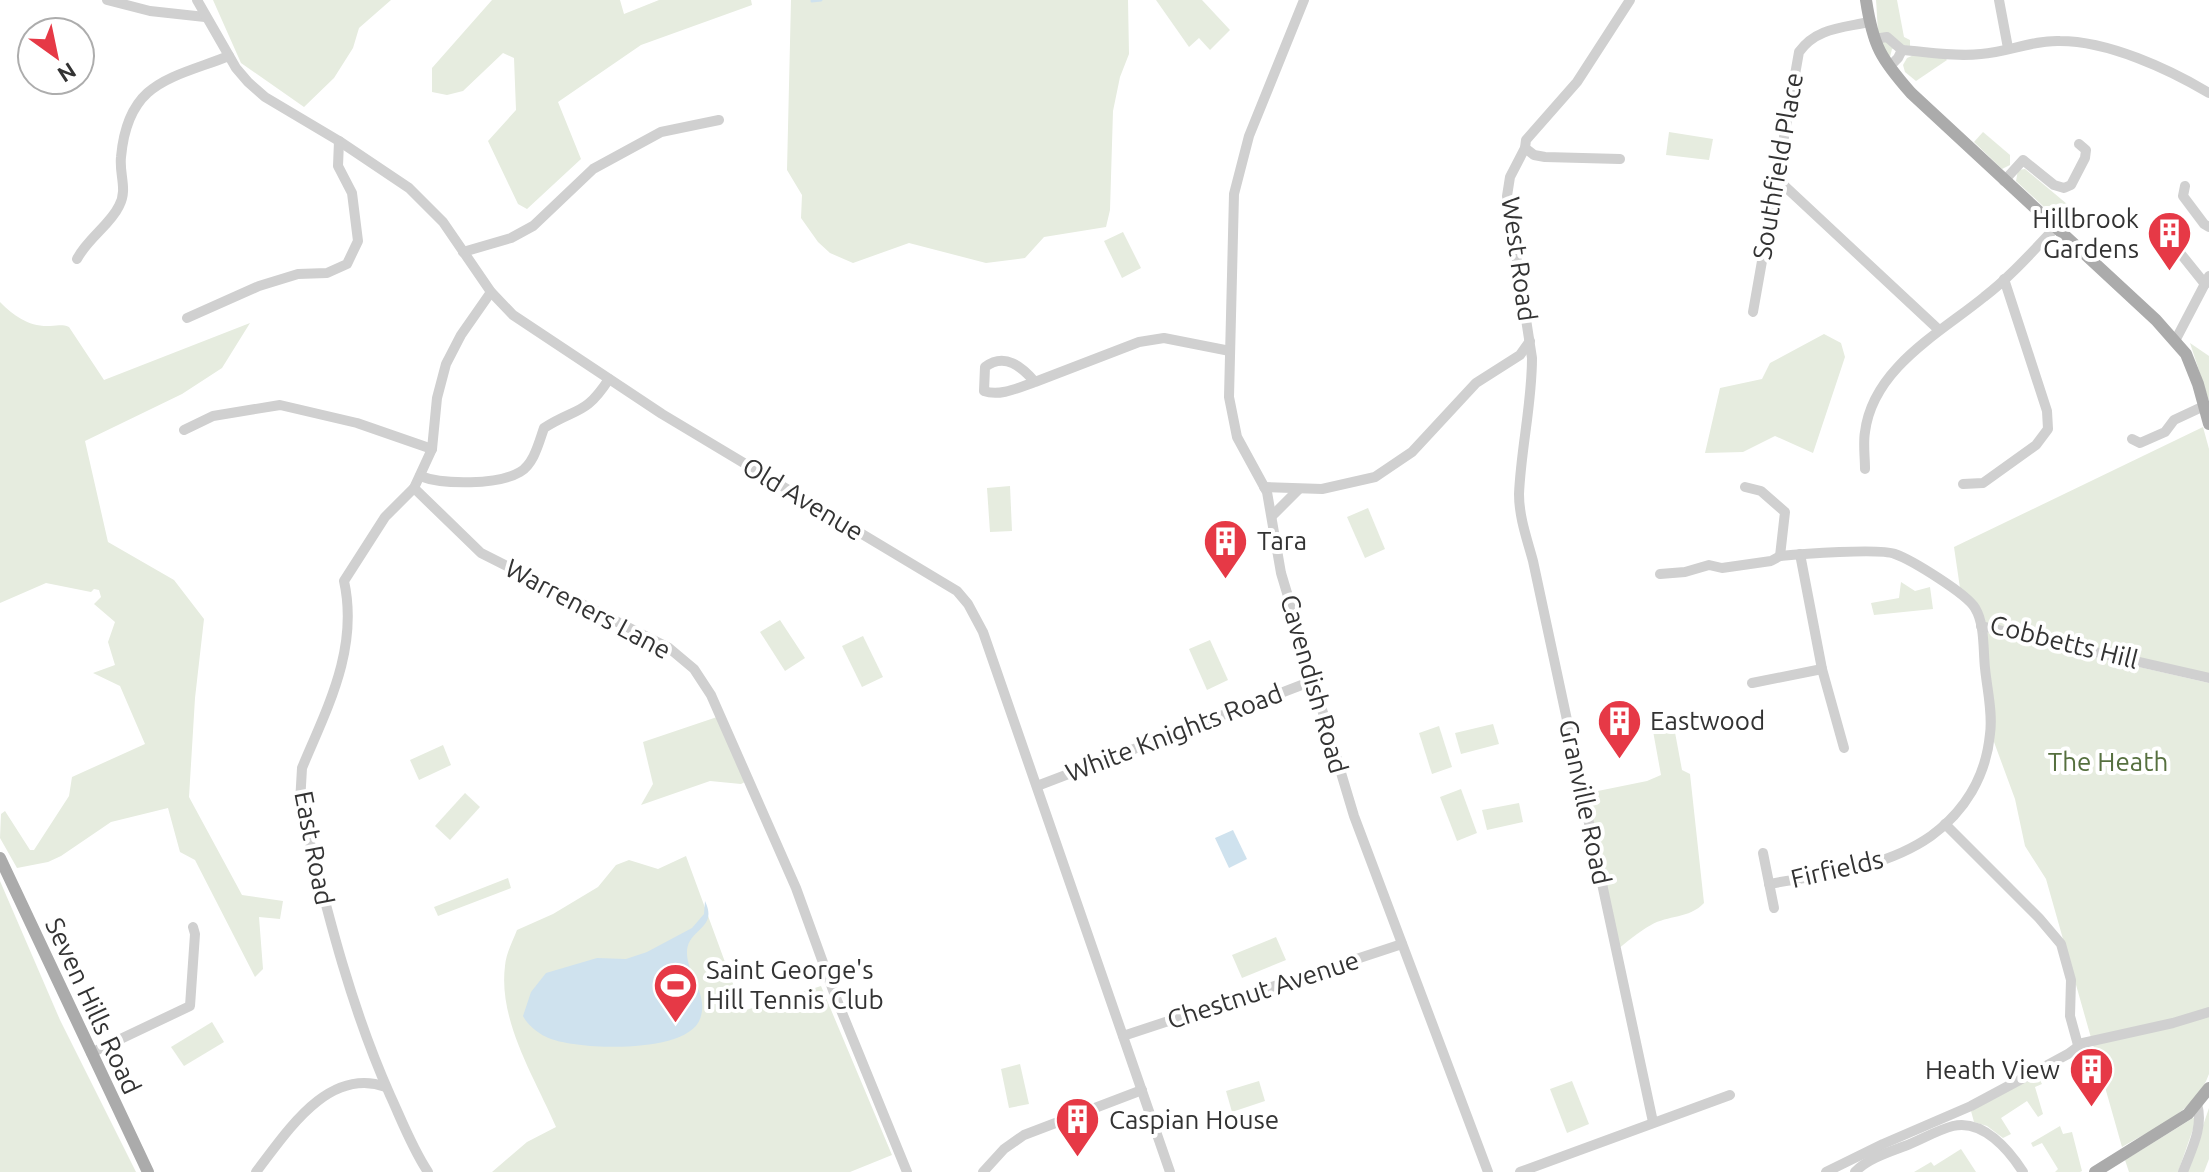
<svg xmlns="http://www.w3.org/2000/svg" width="2209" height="1172" viewBox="0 0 2209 1172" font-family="Ubuntu,sans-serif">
  <rect width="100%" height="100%" fill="#fff"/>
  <!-- green -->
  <g fill="#e6ecdf">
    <path d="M213,0H391L359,28L353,48L334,78L304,107L241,63Z"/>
    <path d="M492,0H620L624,14L659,0H751L752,5L641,45L558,102L581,159L527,209L518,204L488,141L516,110L514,58L503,53L463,91L447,95L432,92V68Z"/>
    <path d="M791,0H1128L1129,54L1120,77L1113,111L1110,210L1106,227L1044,237L1025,258L986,263L909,243L853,263L830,253L818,242L801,218L802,195L787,170Z"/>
    <path d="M1156,0H1202L1230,30L1210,50L1199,38L1189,47Z"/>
    <path d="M1876,0H1897L1904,37L1910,40V46L1902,45L1892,49L1889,61C1876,41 1878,23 1876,0Z"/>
    <path d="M1914,55L1944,57L1947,60L1916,81L1905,72L1903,65L1907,58Z"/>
    <path d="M1669,132L1713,139L1709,160L1666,155Z"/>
    <path d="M1983,132L2010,155V165L2002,169L1974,142Z"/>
    <path d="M2025,169L2067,204L2058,220L2016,181L2018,170Z"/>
    <path d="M1123,232L1141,268L1122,278L1104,241Z"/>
    <path d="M0,302C14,316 29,327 50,326C59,326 61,324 69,327L104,380L250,323L222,368L182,394L85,441L108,542L174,580L204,619L195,698L189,797L242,895L283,901L280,919L259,917L263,969L255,977L195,860L180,852L168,808L111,822L61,856L48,862L17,868L0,838L1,814L5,811L30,850H34L69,796L72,777L145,744L120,686L93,673L115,665L108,642L115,622L94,604L101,597L99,590L94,589L91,592L46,583L0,603Z"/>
    <path d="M1824,334L1841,343L1845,357L1813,453L1775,436L1743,452L1705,453L1720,388L1762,379L1770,363Z"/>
    <path d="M2190,343L2209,356V401Z"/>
    <path d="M2203,427L2209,449V675L1982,625L1960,588L1954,547Z"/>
    <path d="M1010,486L1012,531L990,532L987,488Z"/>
    <path d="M1368,508L1385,549L1365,558L1347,517Z"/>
    <path d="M1901,582L1915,591L1930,587L1933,609L1874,615L1871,603L1899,598Z"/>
    <path d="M780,620L805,658L785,671L760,632Z"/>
    <path d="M1986,632L2209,683V1074C2196,1112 2154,1128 2122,1147L2046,879L2025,846L2015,799L1994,742Z"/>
    <path d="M863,636L883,677L862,687L842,646Z"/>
    <path d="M1210,640L1228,680L1207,690L1189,649Z"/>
    <path d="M720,716L747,781L741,784L710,781L641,805L653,784L643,742Z"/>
    <path d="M1493,724L1499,744L1461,754L1455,733Z"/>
    <path d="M1439,726L1452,767L1432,774L1419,733Z"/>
    <path d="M1674,727L1682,770L1690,774L1704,903C1689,919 1668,915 1651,925C1638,932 1626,943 1614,952L1583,794L1647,781L1661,775L1653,731Z"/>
    <path d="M443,745L451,765L419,780L410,760Z"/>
    <path d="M1461,789L1477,833L1457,841L1440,797Z"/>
    <path d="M465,793L480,807L450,840L435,826Z"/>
    <path d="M1519,803L1523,822L1487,830L1482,810Z"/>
    <path d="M686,856L743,1011L821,986L892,1155L850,1172H492L527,1142L556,1127C535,1078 498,1021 505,966C506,953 513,941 517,930L553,914L598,887L616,865L629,860L658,869Z"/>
    <path d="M508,878L511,888L438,916L434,907Z"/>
    <path d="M0,881L60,1020L136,1172H0Z"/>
    <path d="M1276,937L1286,960L1242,978L1232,955Z"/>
    <path d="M212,1022L224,1042L184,1066L171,1047Z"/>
    <path d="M1020,1064L1029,1104L1009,1108L1001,1069Z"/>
    <path d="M2037,1074L2042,1084L2035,1087L2043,1114L2038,1117L2027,1101L2001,1118L2011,1134L2003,1138L1987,1126L1974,1122L1971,1111Z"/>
    <path d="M1259,1081L1265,1101L1232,1112L1226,1091Z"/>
    <path d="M1572,1081L1589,1124L1567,1133L1550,1089Z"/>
    <path d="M2209,1108V1159L2204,1172H2187Z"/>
    <path d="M2198,1115L2178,1172H2129L2125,1160Z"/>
    <path d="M2060,1126L2063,1134L2072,1132L2082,1171L2080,1172H2055L2058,1169L2042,1143L2033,1147L2031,1143Z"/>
    <path d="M1961,1149L1976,1172H1914L1931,1162L1934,1166Z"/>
  </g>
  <!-- water -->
  <g fill="#cfe2ee">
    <path d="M1233,830L1247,859L1229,868L1215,838Z"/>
    <path d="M705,901C719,930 686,928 687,954C688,976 709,995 700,1019C687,1054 581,1050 551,1039C540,1035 528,1026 523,1016L531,992L546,973L597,958L626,959L647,952L692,928L704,914Z"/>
  </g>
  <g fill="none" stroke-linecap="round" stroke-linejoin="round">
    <!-- stream -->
    <path stroke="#cfe2ee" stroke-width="3" d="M812,1L821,0"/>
    <!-- minor -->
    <g stroke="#d0d0d0" stroke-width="10">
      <path d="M107,0L150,11L205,17"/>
      <path d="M197,0L236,68L248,82L265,97L339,141L409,188L443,222L491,292L513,315L662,414L957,591L968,604L983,632L1170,1172"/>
      <path d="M1304,0L1249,136L1234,194L1229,397L1237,437L1267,492L1281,573L1354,816L1488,1172"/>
      <path d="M1999,0L2008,48"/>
      <path d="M1874,39L1887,37L1902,50L1898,58L1889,67"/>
      <path d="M1902,50C1928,52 1955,57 1981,54C2008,52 2033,40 2060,41C2108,41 2169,69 2209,93"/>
      <path d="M1525,148L1510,177L1507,196L1532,358C1532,404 1521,448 1519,494C1519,517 1527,539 1533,561L1653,1122"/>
      <path d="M1620,159L1545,157L1534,155L1525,148L1526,140L1577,82L1630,0"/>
      <path d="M1776,178L1939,330"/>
      <path d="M2004,181L2023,160L2054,185L2064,188L2071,185L2085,158L2086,150L2079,144"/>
      <path d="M2185,186L2183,196L2204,224L2209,227"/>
      <path d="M2160,228L2205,284"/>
      <path d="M463,252L511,238L533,226L593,169L661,132L719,120"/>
      <path d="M77,259C88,238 110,225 119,206C128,190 119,174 121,157C128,81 170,79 229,56"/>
      <path d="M491,292L461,335L446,364L437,398L432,449L414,488L481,553L669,648L694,669L711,695L796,888L834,993L907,1172"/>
      <path d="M1753,312L1799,52C1816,28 1842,28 1869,22"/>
      <path d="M187,318L259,286L298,274L327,273L347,264L358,241L352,193L338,166L339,141"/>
      <path d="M2175,341L2209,276"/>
      <path d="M1035,382C1022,367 1005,352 985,367L984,391C1000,397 1020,387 1035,382L1139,342L1164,338L1230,351"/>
      <path d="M184,430L213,416L280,405L357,423L432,449"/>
      <path d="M2132,439L2140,443L2165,432L2174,420L2204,406"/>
      <path d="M1865,469C1865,457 1863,443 1865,432C1873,368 1940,333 1984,297C2010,277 2032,252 2055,228"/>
      <path d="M420,476C443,485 498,485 520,472C534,464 539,442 544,428C577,407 585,416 609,379"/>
      <path d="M1963,484L1983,483L2036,445L2048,429L2047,411L2004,279"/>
      <path d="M1264,487L1322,489L1375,477L1412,452L1476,383L1520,355L1530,341"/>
      <path d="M1745,487L1761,491L1785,512L1780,556"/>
      <path d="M414,488L385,517L344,581C359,649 327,708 302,768L300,803C325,902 348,1001 390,1095C402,1121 412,1148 428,1172"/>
      <path d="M1272,516L1299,489"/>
      <path d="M1800,554L1822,669L1844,748"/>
      <path d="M1660,574L1685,572L1709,565L1722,568L1771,561L1780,556C1800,554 1880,548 1895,554C1912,560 1967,594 1975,608C1985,624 1983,650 1985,668C1987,689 1993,713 1990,734C1986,776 1965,811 1931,836C1884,869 1824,874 1769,884"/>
      <path d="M1981,626L2209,678"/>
      <path d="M1752,683L1822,669"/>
      <path d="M1037,786L1312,681"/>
      <path d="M1945,824L2039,918L2061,944L2071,980L2070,1016L2078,1045"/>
      <path d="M1763,853L1774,908"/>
      <path d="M1123,1036L1402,944"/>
      <path d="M91,1053L190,1006L195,934L193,927"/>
      <path d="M256,1172C287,1132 328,1066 386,1087"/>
      <path d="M983,1172L1004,1149L1024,1135L1142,1090"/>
      <path d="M1520,1172L1730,1095"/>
      <path d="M1826,1172L1883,1144L1971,1106L2068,1054L2083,1043L2173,1023L2209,1012"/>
      <path d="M1855,1172C1867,1159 1889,1152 1905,1146C1921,1140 1937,1130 1953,1126C1983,1119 2009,1150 2023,1172"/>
      <path d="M2183,1172C2191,1150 2204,1127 2197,1104"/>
    </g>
    <!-- major -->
    <g stroke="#ababab" stroke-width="12">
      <path d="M1866,0C1873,46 1881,59 1911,93L2156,320L2186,354L2198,384L2209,424"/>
      <path d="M0,858L148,1172"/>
      <path d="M2095,1172L2188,1114L2209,1088"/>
    </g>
  </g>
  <!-- icons -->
  <defs>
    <symbol id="building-pin" viewBox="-11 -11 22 30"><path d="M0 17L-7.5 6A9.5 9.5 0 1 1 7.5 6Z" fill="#e63946" stroke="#fff"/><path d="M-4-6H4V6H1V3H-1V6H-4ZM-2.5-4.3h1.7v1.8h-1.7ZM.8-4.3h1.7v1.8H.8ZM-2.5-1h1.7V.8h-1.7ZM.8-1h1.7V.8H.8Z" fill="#fff"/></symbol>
    <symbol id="stadium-pin" viewBox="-11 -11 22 30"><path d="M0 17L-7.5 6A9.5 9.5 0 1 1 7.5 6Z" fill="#e63946" stroke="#fff"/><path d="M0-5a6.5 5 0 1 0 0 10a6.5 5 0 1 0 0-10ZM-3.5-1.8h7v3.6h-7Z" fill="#fff"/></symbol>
  </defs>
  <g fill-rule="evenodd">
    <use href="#building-pin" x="2144" y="208" width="51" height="69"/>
    <use href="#building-pin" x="1200" y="516" width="51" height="69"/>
    <use href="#building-pin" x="1594" y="696" width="51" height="69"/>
    <use href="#stadium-pin" x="650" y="960" width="51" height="69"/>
    <use href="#building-pin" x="2066" y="1044" width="51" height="69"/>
    <use href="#building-pin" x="1052" y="1094" width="51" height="69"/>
  </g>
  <g text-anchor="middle" stroke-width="8" stroke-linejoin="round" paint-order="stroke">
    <!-- street labels -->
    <g font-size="26" fill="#333" stroke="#fff">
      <text transform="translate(1778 166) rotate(-80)" y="9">Southfield Place</text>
      <text transform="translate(1519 259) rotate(82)" y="9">West Road</text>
      <text transform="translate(803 499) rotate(31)" y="9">Old Avenue</text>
      <text transform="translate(588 609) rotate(28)" y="9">Warreners Lane</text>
      <text transform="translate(2064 642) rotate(14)" y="9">Cobbetts Hill</text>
      <text transform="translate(1314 684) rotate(74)" y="9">Cavendish Road</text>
      <text transform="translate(1174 733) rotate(-21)" y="9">White Knights Road</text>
      <text transform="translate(1585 802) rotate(78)" y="9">Granville Road</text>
      <text transform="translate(314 848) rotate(79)" y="9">East Road</text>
      <text transform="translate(1837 869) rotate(-13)" y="9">Firfields</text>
      <text transform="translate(1263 990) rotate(-18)" y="9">Chestnut Avenue</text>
      <text transform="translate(93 1006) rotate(65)" y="9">Seven Hills Road</text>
    </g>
    <!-- poi labels -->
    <g font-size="26" fill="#333" stroke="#fff" text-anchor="start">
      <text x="2139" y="228" text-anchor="end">Hillbrook<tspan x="2139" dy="30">Gardens</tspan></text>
      <text x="1257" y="550">Tara</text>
      <text x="1650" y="730">Eastwood</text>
      <text x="706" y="979">Saint George's<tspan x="706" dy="30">Hill Tennis Club</tspan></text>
      <text x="2060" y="1079" text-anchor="end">Heath View</text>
      <text x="1109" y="1129">Caspian House</text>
    </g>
    <!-- park labels -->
    <g font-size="26" fill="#56703f" stroke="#fff">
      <text x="2108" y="771">The Heath</text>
    </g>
  </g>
  <!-- north arrow -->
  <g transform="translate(56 56) rotate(147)"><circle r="38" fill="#ffffff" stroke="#adadad" stroke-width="2"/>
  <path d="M0-6L14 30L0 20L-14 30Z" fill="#e63946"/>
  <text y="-12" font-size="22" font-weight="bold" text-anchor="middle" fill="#333333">N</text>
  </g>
</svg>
